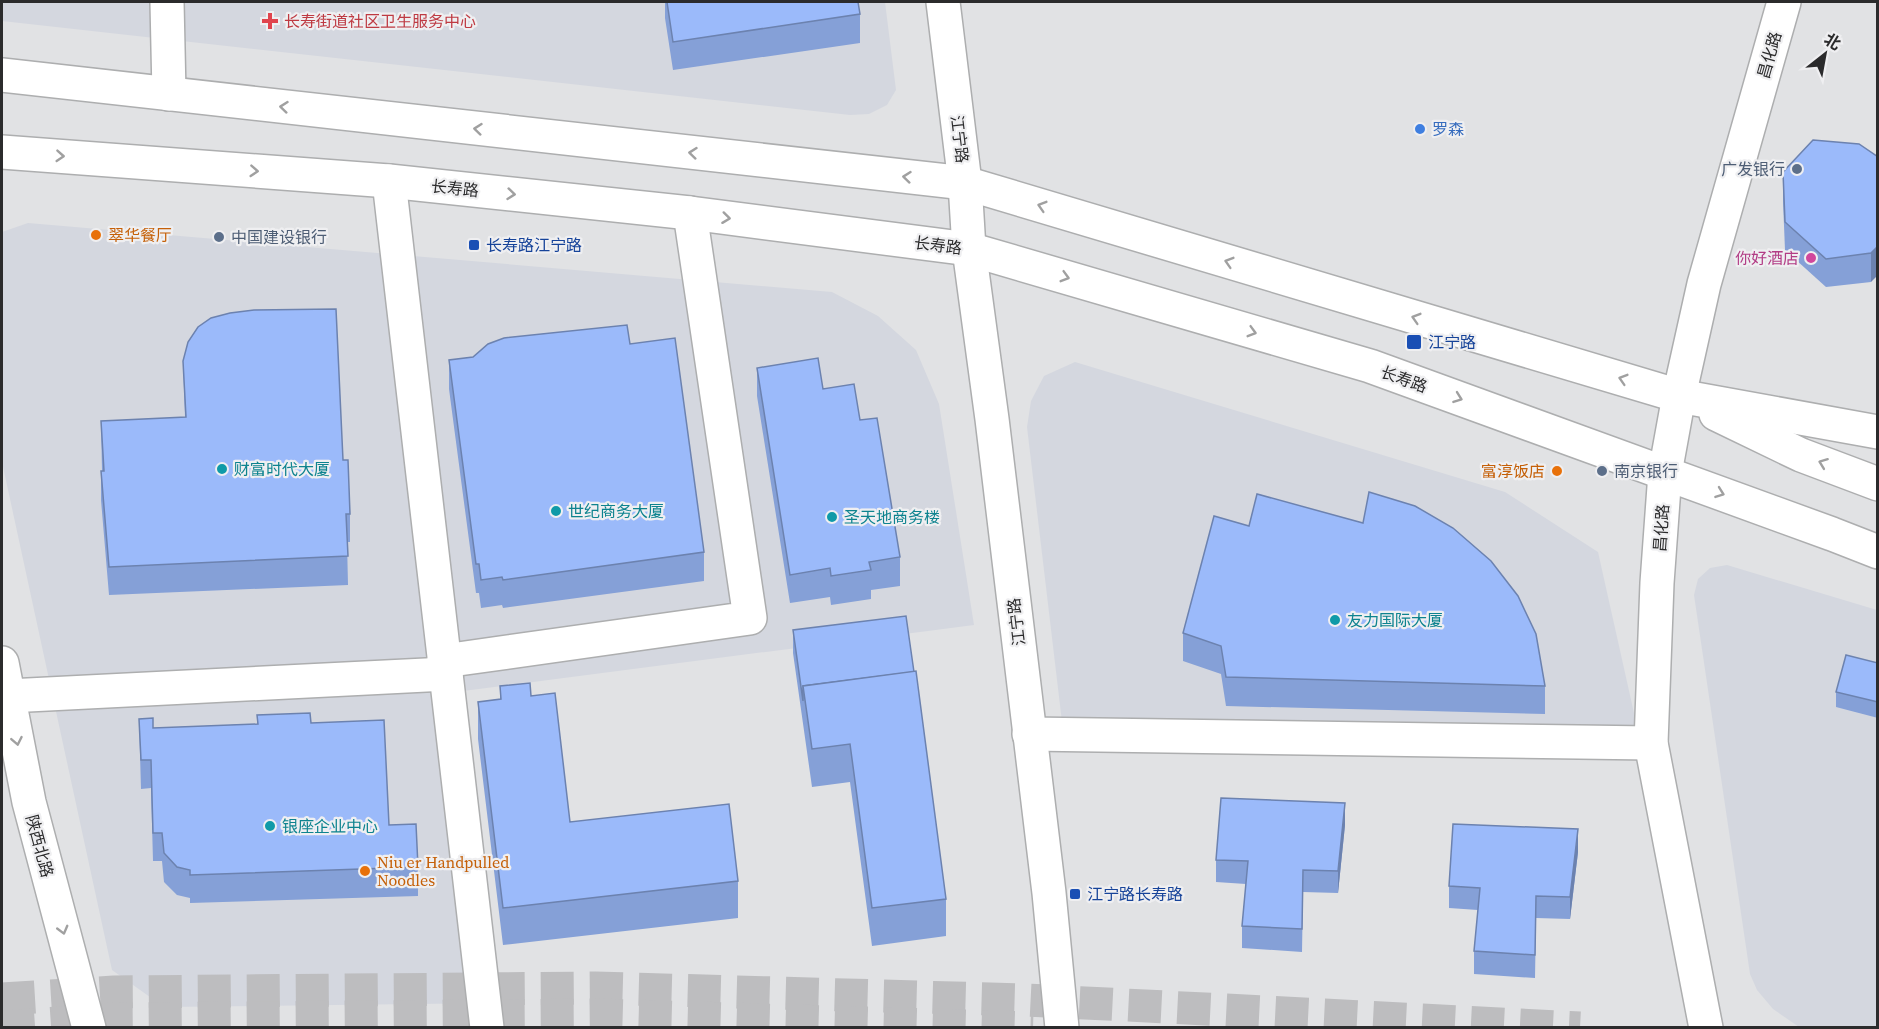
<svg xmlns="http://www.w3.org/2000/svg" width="1879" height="1029" viewBox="0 0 1879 1029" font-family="'Source Serif 4','Noto Sans SC',serif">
  <rect width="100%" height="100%" fill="#e1e2e4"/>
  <!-- built -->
  <g fill="#d4d7df">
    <path d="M2,2H885L896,90L887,105L869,114L850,115L2,21Z"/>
    <path d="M28,223L832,292L878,316L916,350L939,404L974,625L463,691L497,1003L164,1007L112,970L2,462V232Z"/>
    <path d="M1075,362L1505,492L1598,552L1638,731L1062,722L1027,427L1031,401L1044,376Z"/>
    <path d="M1727,565L1877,610V1027H1799L1773,1009L1757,990L1750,974L1694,595L1698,579L1710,568Z"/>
  </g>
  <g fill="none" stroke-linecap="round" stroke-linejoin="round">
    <!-- highway-tunnel -->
    <g stroke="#bdbdbf" stroke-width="33" stroke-dasharray="33 16" stroke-linecap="butt">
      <path d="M2,999L114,992L595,988L1027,1000L1580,1028"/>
      <path d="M2,1027L115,1019L594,1015L1033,1028"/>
    </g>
    <defs>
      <g id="minor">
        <path d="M167,2L169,94"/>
        <path d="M389,181L487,1028"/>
        <path d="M444,661L750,618L690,213"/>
        <path d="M8,696L446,674"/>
        <path d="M1029,734L1651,743"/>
        <path d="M1706,1028L1651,743L1657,583L1665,473L1679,396L1704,284L1784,2"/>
      </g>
      <g id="major">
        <path d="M943,2L965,183L969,249L992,419L1049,893L1062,1028"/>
        <path d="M2,75L965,183L1679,396L1878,432"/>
        <path d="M2,152L389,181L690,213L969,249L1370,366L1832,534L1878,552"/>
        <path d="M1716,414L1801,455L1878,484"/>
        <path d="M2,663L29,802L89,1028"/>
      </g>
    </defs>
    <!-- minor casing -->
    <use href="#minor" stroke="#adaeaf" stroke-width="36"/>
    <!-- major casing -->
    <use href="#major" stroke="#adaeaf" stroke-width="36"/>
    <!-- minor -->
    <use href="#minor" stroke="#fff" stroke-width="33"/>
    <!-- major -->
    <use href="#major" stroke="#fff" stroke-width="33"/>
  </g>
  <!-- wall -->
  <g fill="#85a0d7">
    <path d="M665,2H858L860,14V43L673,70L665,18Z"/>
    <path d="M1878,157L1871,282L1826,287L1785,250L1783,201V172Z"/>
    <path d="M630,344L704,552V581L503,608L502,605L481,608L479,593H476L449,389V360Z"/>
    <path d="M183,361L343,460L350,514V542H347L348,585L109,595L101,500V471H102L101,421L185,417Z"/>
    <path d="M757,368L823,389L860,420L900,557V586L871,590V599L831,605L830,597L790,603L757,396Z"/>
    <path d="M793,630L946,899V936L872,946L850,782L812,787L793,653Z"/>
    <path d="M1183,633L1545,686V714L1226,706L1221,674L1183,661Z"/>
    <path d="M1878,663V718L1836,707V692Z"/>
    <path d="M500,686L531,696L570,822L738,881V918L503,945L478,739V702L500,699Z"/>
    <path d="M257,715L311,723L389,825L418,867V896L190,903V898L177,895L164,882L162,861H153L151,788L141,789L139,719L153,728L257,724Z"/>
    <path d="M1345,825L1338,893L1303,892L1302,952L1242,948V926L1246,884L1216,882V860Z"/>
    <path d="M1578,852L1570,919L1536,918L1535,978L1474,974V951L1478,910L1449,908V886Z"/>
  </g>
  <!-- shaded-wall -->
  <g fill="#6c82af">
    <path d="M1878,246V275L1871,282V253Z"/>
    <path d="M1345,803V825L1338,893V871Z"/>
    <path d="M1578,829V852L1570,919V897Z"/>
  </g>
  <!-- building -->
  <g fill="#9bbafa" stroke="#6c82af" stroke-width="1.5">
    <path d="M667,2H858L860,14L673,42Z"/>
    <path d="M1813,140L1859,144L1878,157V246L1871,253L1826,259L1785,222L1783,172Z"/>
    <path d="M336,309L343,460H348L350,514H346L348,556L109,567L101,471H104L101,421L186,417L183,361L188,342L198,327L211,318L230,313L254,310Z"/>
    <path d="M627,325L630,344L675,338L704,552L503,580L502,577L481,580L479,564H476L449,360L473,357L488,344L504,338Z"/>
    <path d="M818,358L823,389L854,384L860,420L877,418L900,557L869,562L871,570L831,576L830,568L790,575L757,368Z"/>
    <path d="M1369,492L1415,506L1453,528L1491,561L1518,596L1536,634L1545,686L1226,677L1221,646L1183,633L1214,516L1249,526L1257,494L1363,523Z"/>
    <path d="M906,616L914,672L803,686V701L793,630Z"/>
    <path d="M1846,655L1878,663V702L1836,692Z"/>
    <path d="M916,671L946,899L872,908L850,744L812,749L803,686Z"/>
    <path d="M530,683L531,696L555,693L570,822L729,804L738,881L503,908L478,702L501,699L500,686Z"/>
    <path d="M310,713L311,723L384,720L389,825L416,824L418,867L190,875V870L177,867L164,853L162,833H153L151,760H141L139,719L153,718V728L258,724L257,715Z"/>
    <path d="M1221,798L1345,803L1338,871L1303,870L1302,929L1242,926L1248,861L1216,860Z"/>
    <path d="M1453,824L1578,829L1570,897L1536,896L1535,955L1474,951L1480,888L1449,886Z"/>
  </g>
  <!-- one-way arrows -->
  <defs><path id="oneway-chevron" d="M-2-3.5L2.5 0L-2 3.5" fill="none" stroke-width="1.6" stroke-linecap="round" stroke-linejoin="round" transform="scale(1.5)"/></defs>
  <g stroke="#a0a0a0">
    <use href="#oneway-chevron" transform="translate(284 107) rotate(-174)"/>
    <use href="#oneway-chevron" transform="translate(478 129) rotate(-174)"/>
    <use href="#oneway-chevron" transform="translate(693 153) rotate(-174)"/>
    <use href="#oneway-chevron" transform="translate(60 156) rotate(4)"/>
    <use href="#oneway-chevron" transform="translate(254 171) rotate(4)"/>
    <use href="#oneway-chevron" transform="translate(907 177) rotate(-174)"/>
    <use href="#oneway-chevron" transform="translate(511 194) rotate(6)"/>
    <use href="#oneway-chevron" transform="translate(1042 206) rotate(-163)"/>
    <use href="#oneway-chevron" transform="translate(726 218) rotate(7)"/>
    <use href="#oneway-chevron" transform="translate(1229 262) rotate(-163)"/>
    <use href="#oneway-chevron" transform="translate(1065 277) rotate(16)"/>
    <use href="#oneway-chevron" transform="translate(1416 318) rotate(-163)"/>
    <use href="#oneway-chevron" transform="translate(1252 332) rotate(16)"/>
    <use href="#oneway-chevron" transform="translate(1623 379) rotate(-163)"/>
    <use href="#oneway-chevron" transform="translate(1458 398) rotate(20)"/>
    <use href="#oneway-chevron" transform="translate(1823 463) rotate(-159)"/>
    <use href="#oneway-chevron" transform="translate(1720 493) rotate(20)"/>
    <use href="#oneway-chevron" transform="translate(17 741) rotate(79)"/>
    <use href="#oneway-chevron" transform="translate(63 930) rotate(75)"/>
  </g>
  <!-- markers -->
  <path fill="#e0444e" stroke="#efeff1" stroke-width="2" d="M267 12h6v6h6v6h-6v6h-6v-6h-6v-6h6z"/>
  <circle fill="#3f7fe0" stroke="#efeff1" stroke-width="2" cx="1420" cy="129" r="6"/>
  <g fill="#5c6f8a" stroke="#efeff1" stroke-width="2">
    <circle cx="1797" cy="169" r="6"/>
    <circle cx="219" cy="237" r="6"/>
    <circle cx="1602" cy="471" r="6"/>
  </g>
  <g fill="#e8710a" stroke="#efeff1" stroke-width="2">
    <circle cx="96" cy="235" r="6"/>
    <circle cx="1557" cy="471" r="6"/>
    <circle cx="365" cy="871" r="6"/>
  </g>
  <g fill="#1a4fb4" stroke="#efeff1" stroke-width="2">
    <rect x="468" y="239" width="12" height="12" rx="3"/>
    <rect x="1406" y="334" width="16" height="16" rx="3"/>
    <rect x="1069" y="888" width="12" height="12" rx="3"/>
  </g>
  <circle fill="#d1479c" stroke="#efeff1" stroke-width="2" cx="1811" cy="258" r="6"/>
  <g fill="#0f9aa8" stroke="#efeff1" stroke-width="2">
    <circle cx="222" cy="469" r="6"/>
    <circle cx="556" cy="511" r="6"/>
    <circle cx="832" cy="517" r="6"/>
    <circle cx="1335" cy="620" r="6"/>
    <circle cx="270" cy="826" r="6"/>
  </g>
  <g text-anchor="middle" stroke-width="4.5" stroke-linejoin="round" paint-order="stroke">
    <!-- health labels -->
    <g font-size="16" fill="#be3a42" stroke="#efeff1" text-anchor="start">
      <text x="284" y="27">长寿街道社区卫生服务中心</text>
    </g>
    <!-- street labels -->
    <g font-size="16" fill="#2b2b2c" stroke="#efeff1">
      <text transform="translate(1769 55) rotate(-74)" y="6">昌化路</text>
      <text transform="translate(960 139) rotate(83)" y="6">江宁路</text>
      <text transform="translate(455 188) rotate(6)" y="6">长寿路</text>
      <text transform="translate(938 245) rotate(7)" y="6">长寿路</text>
      <text transform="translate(1404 379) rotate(20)" y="6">长寿路</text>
      <text transform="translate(1661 528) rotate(-86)" y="6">昌化路</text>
      <text transform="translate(1016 622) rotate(-97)" y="6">江宁路</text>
      <text transform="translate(40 846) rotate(75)" y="6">陕西北路</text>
    </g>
    <!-- shop labels -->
    <g font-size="16" fill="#366cbe" stroke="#efeff1" text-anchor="start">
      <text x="1432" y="135">罗森</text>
    </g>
    <!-- service labels -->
    <g font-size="16" fill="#4e5e75" stroke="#efeff1" text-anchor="start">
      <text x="1785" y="175" text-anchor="end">广发银行</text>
      <text x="231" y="243">中国建设银行</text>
      <text x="1614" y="477">南京银行</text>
    </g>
    <!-- food labels -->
    <g font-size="16" fill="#c56008" stroke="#efeff1" text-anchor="start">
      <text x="108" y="241">翠华餐厅</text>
      <text x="1545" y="477" text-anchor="end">富淳饭店</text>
      <text x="377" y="868">Niu er Handpulled<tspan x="377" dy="18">Noodles</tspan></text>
    </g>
    <!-- transit labels -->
    <g font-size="16" fill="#164399" stroke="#efeff1" text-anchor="start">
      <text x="486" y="251">长寿路江宁路</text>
      <text x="1428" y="348">江宁路</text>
      <text x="1087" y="900">江宁路长寿路</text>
    </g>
    <!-- hotel labels -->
    <g font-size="16" fill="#b23c85" stroke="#efeff1" text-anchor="end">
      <text x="1799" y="264">你好酒店</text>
    </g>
    <!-- culture labels -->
    <g font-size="16" fill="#0d838f" stroke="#efeff1" text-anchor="start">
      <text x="234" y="475">财富时代大厦</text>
      <text x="568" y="517">世纪商务大厦</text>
      <text x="844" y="523">圣天地商务楼</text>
      <text x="1347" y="626">友力国际大厦</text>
      <text x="282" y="832">银座企业中心</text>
    </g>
  </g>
  <!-- border -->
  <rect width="1879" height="1029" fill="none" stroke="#2b2b2c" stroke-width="6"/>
  <!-- north arrow -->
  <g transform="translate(1825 54) rotate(31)" stroke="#efeff1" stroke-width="4.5" paint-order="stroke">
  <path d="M0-4.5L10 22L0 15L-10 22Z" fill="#2b2b2c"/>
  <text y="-9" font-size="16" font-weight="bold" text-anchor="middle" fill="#2b2b2c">北</text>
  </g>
</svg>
